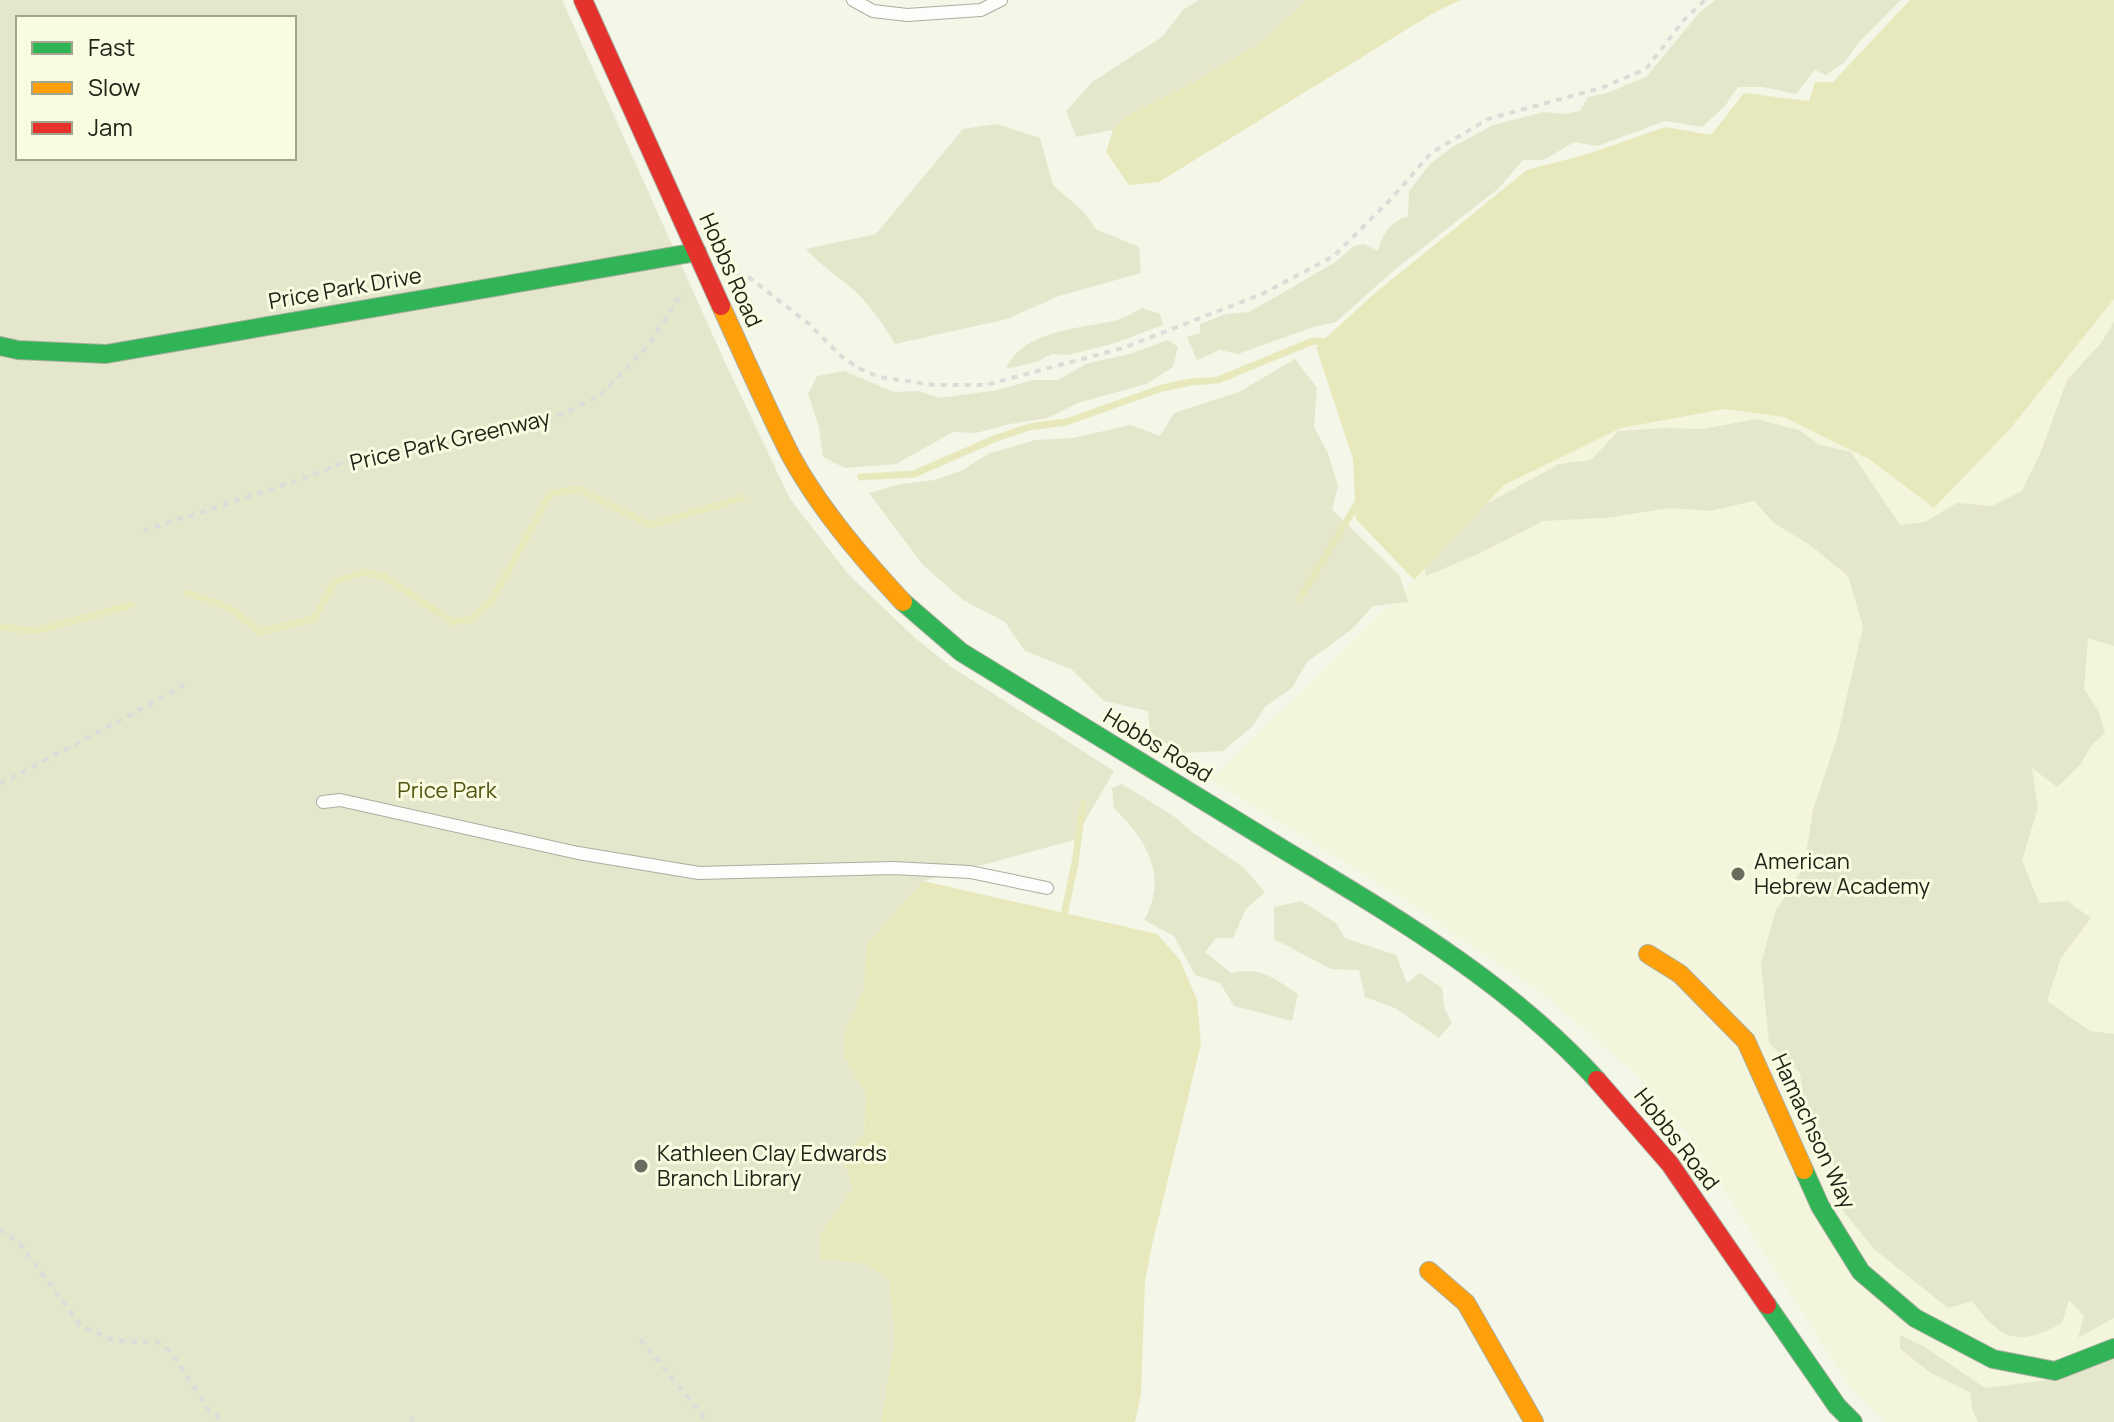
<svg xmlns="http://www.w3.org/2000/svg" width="2114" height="1422" viewBox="0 0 2114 1422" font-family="Manrope,sans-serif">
  <rect width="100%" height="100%" fill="#f4f6e7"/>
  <!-- built -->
  <path fill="#f3f5dc" d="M2114,299V1422H1884L1850,1387L1690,1137L1636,1074L1543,994L1405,900L1211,780L1414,580L1504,485L1621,428L1726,409L1784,417L1869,459L1935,508L2010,429Z"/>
  <!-- green -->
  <g fill="#e5e7cd" fill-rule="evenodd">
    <path d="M0,0H562L724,360L790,499L849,575L914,637L950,666L1114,771L1074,840L923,881L867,944L863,991L845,1030V1058L866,1094L864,1137L842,1155L853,1189L821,1259L862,1263L889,1277L895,1338L881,1422H0ZM18,18H294V158H18Z"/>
    <path d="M1199,0H1306L1265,40L1192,83L1130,114L1113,130L1076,137L1066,111L1092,82L1162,37L1184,9Z"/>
    <path d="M1715,0H1901L1858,43L1845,62L1826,75L1815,70L1796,94L1763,87H1738L1725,106L1702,127L1665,121L1597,146L1574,142L1544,160H1523L1499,188L1393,271L1336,322L1310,328L1238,354L1220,350L1197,360L1187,337L1200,333V324L1226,314L1249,312L1334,263L1354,246L1364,244L1378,251C1383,233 1390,222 1408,216L1409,191L1431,163L1451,148L1493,125L1544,112L1564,114L1580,111L1588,97L1607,93L1646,77L1699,13Z"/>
    <path d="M996,124L1040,138L1053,185L1082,210L1096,229L1139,247L1141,273L1059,296L1007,319L895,344C885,327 874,311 860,296C843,279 823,268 806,249L876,234L963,129Z"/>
    <path d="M1142,308L1160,314L1163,325L1112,344L1068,355L1052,354L1036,362L1006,369C1021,331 1078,329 1113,321C1123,319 1133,313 1142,308Z"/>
    <path d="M2114,322V646L2088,638L2084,689L2098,710L2105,733L2092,745L2080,765L2057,787L2032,768L2038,808L2022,860L2039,903L2067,901L2091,918L2061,958L2047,1001L2090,1031L2114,1034V1318L2078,1338L2084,1316L2069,1300L2062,1323C2018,1347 2002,1341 1972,1301L1948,1308L1874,1249L1841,1208L1836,1170L1806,1115L1800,1073L1769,1043L1761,964L1775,912L1804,866L1813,810L1837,738L1863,627L1848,576L1810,545L1774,523L1754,501L1710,511L1670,508L1605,518L1543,521L1478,554L1426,576L1421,540L1559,464L1591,460L1618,431L1665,428L1704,429L1756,419L1799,430L1820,445L1851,452L1900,525L1925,522L1957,503L1992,506L2022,491L2040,454L2067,380L2101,343Z"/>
    <path d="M1168,340L1178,347L1173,367L1146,384L1078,403L1048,418L1010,424L976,433L953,432L896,464L845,468L823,457L819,427L808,394L817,376L844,371L894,392L919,391L939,398L998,390L1033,380H1058L1086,364L1133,353Z"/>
    <path d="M1295,359L1317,388L1314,427L1328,453L1338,486L1332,509L1400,576L1408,602L1373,606L1352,629L1307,662L1292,688L1265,707L1253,726L1223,751L1180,753L1150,733L1148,711L1104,701L1071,669L1025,651L1005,622L963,600L923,565L869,493L901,484L934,480L961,471L988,454L1035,440L1072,438L1131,425L1160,436L1174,413L1239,392Z"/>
    <path d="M1122,784L1175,817L1192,832L1244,868L1265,892L1246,909L1233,938H1216L1205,952L1231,973C1262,966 1274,979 1298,994L1292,1021L1234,1006L1220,983L1195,975L1174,936L1144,920C1169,875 1146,840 1114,808L1112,788Z"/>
    <path d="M1301,901L1336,923L1345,938L1396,955L1407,983L1420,973L1442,988L1445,1010L1452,1023L1439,1038L1395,1008L1365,997L1359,970L1331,969L1274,939V907Z"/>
    <path d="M1900,1335L1923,1346L1985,1388L2055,1379L2114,1357V1422H1978L1972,1409L1971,1393L1931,1373L1900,1349Z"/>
  </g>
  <!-- water -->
  <g fill="#e7e9bc">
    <path d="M1306,0H1461L1435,12L1159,182L1129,185L1106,152L1113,130L1130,114L1192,83L1265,40Z"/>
    <path d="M1910,0H2114V299L2010,429L1934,508L1869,459L1784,417L1725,409L1621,428L1504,485L1414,580L1356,519L1353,459L1316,347L1374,294L1527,170L1591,153L1665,127L1711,135L1744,93L1809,101L1815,82H1833Z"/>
    <path d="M923,881L1157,934L1180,960L1197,1000L1201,1044L1152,1245L1145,1281L1141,1395L1135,1422H881L895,1338L889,1278L862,1263L821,1259L819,1235L853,1189L842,1155L864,1136L866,1094L845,1058V1030L863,991L867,944Z"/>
  </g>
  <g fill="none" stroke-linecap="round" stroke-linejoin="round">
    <!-- stream -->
    <g stroke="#e7e9bc" stroke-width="7">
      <path d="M861,477L914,474L994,439L1029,427L1066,422L1162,388L1191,382L1218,380L1313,341L1329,342"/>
      <path d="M187,593L230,608L260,632L314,619L335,581L365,572L383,576L453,622L469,620L491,602L550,494L578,489L651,525L742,498"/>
      <path d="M1300,598L1359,501"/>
      <path d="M0,627L36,631L131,605"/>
      <path d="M1063,920L1075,863L1083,804"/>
    </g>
    <defs>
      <g id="lane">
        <path d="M853,0L873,11L907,15L981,10L1001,0"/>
        <path d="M323,802L340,800L578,853L699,873L893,868L970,872L1047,888"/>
      </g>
      <g id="fast">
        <path d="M0,346L18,350L106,354L697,252"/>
        <path d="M903,602L961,652C1069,718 1178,785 1286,851C1397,918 1509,983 1597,1080"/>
        <path d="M1804,1170L1820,1206L1861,1272L1915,1318L1993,1359L2055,1371L2114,1348"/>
        <path d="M1767,1305L1837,1406L1853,1422"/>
      </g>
      <g id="slow">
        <path d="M721,306C744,356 766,407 791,456C820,509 862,558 903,602"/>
        <path d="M1648,954L1680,974L1746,1041L1804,1170"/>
        <path d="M1429,1271L1466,1303L1534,1422"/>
      </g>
      <g id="jam">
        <path d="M583,0L721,306"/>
        <path d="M1597,1080L1670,1164L1767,1305"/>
      </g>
    </defs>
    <!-- lane casing -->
    <use href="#lane" stroke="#abada1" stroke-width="14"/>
    <!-- fast casing -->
    <use href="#fast" stroke="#abada1" stroke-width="20"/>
    <!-- slow casing -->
    <use href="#slow" stroke="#abada1" stroke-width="20"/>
    <!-- jam casing -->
    <use href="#jam" stroke="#abada1" stroke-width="20"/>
    <!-- path -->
    <g stroke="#dcdcd9" stroke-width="4" stroke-dasharray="6 6" stroke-linecap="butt">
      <path d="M737,276L746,275L809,324L841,356L858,368L879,377L934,385H986L1123,348L1262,294L1334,256L1391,199L1431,153L1488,119L1601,88L1646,69L1684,20L1705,0"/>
      <path d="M143,531L301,479L370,453L474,438L545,422L600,396L648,346L683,291"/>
      <path d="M0,784L147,706L190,681"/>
      <path d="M0,1229L23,1248L80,1325L115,1341L157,1342L171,1352L209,1410L224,1422"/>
      <path d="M640,1339L708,1422"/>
      <path d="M411,1422L413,1416"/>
    </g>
    <!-- lane -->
    <use href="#lane" stroke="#fdfefb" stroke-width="12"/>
    <!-- fast -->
    <use href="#fast" stroke="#30b455" stroke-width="18"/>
    <!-- slow -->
    <use href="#slow" stroke="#ff9f0a" stroke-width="18"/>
    <!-- jam -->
    <use href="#jam" stroke="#e5322d" stroke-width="18"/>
  </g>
  <!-- markers -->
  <g fill="#6b6c60" stroke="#f9fce1" stroke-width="3">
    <circle cx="1738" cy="874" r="8"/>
    <circle cx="641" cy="1166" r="8"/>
  </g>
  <g text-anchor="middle" stroke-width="6" stroke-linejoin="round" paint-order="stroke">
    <!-- street labels -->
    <g font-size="22" fill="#212218" stroke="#f9fce1">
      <text transform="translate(731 270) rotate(66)" y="8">Hobbs Road</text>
      <text transform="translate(345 288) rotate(-10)" y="8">Price Park Drive</text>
      <text transform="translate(450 440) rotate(-13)" y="8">Price Park Greenway</text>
      <text transform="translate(1158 745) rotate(31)" y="8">Hobbs Road</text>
      <text transform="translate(1814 1131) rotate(65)" y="8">Hamachson Way</text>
      <text transform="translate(1677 1139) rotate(52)" y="8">Hobbs Road</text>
    </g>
    <!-- park labels -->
    <g font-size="22" fill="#51520e" stroke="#f9fce1">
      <text x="447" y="798">Price Park</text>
    </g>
    <!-- poi labels -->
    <g font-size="22" fill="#212218" stroke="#f9fce1" text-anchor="start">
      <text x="1754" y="869">American<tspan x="1754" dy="25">Hebrew Academy</tspan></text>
      <text x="657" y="1161">Kathleen Clay Edwards<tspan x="657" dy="25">Branch Library</tspan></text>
    </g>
  </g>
  <!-- legend -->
  <rect x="16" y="16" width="280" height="144" fill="#f9fce1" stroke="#a3a591" stroke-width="2"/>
  <rect x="32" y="42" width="40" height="12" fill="#30b455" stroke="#a3a591" stroke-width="2"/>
  <text x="88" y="56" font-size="24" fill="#212218">Fast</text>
  <rect x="32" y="82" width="40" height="12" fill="#ff9f0a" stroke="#a3a591" stroke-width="2"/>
  <text x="88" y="96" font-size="24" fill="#212218">Slow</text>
  <rect x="32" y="122" width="40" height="12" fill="#e5322d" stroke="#a3a591" stroke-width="2"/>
  <text x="88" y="136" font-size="24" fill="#212218">Jam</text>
</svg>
